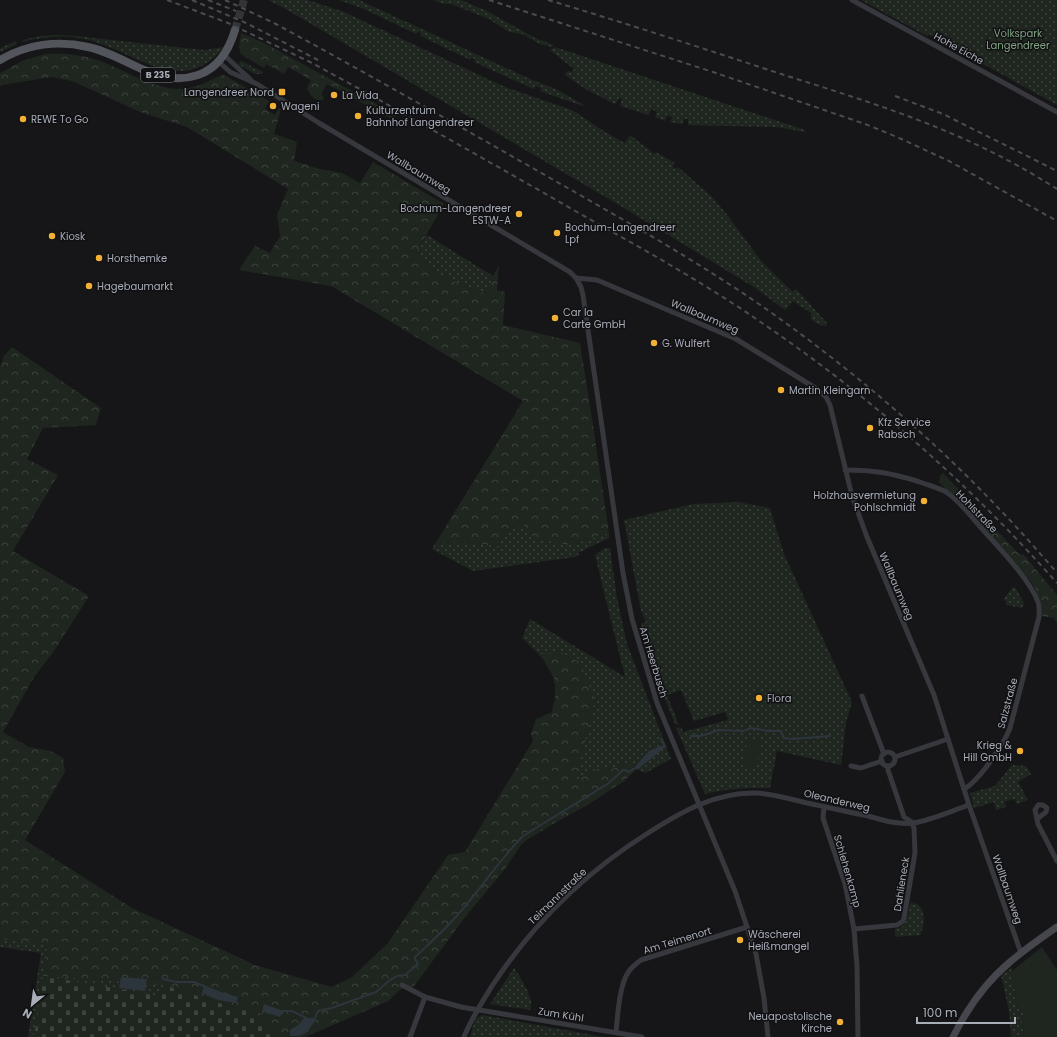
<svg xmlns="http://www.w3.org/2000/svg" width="1057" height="1037" viewBox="0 0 1057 1037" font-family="Poppins,sans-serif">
  <defs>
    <pattern id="green-dots" width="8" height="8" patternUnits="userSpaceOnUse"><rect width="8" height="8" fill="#1e261f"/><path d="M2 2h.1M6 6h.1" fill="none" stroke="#3c433d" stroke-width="1.8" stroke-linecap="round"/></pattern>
    <pattern id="forest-crowns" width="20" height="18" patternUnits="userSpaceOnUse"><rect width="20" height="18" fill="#1e261f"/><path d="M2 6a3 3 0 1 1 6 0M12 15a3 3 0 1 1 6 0" fill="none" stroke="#3c433d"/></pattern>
    <pattern id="cemetery-stones" width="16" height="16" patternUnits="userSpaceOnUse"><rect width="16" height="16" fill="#1e261f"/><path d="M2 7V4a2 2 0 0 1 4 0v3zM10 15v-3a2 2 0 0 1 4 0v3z" fill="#3c433d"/></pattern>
  </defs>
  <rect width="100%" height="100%" fill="#161618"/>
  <!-- green -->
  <g fill="url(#green-dots)">
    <path d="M268,0H308L344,12L505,87L572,110L605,132L625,143L630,135L651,151L652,153L654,154L656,152L675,163L672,166L676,169L678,167L711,196L725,212L762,262L793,292L796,289L827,323V326L820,325L811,320V313L793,301L785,310L754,287L614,202L284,8Z"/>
    <path d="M339,0H359L530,79L556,89L584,105L583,106L540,91L541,88L535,86L534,89L474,62L475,59L472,58L470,60L421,36V33L418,32L416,34L364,9Z"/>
    <path d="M434,0H461L487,11L535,38L554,45L551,47L540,44L522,34L509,32L489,19L451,4H443Z"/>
    <path d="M861,0H1057V105L929,34L927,36Z"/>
    <path d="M57,35L75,36L204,50L224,47C183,98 138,54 92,41C69,34 45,36 22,42L23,40L40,36Z"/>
    <path d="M16,41L17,44L0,52V48Z"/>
    <path d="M555,47L805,130V132L776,127L688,125V119H684L682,124L670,122L672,117L667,116L665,121L655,117L657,112L652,109L648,115L620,106L622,99L619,98L615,104L587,90L565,75L567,71L572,72L574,69L550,50Z"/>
    <path d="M241,61L263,72L262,74H255L238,64Z"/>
    <path d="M427,235L493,276L489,294L465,287L436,272L416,253Z"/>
    <path d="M738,502L770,508L784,554L852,702L846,723L841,765L777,751L770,788C746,788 729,788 705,794L676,728L681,727L683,732L728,720L725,712L694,721L681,690L667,695L679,725L675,724L661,688L641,624L646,622L641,611L624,520L693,504Z"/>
    <path d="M523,524L569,545L609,533V538L578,553L579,555L575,557L473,571L432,549L435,544L456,542L499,546L503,533Z"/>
    <path d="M605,548H610L617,598L627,644L671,759L645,773L637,769L624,781L525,841L521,845L504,870L465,917L414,986L401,989L388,1001L305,1037H273L259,1014L164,985L160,997L43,976L34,1037H28L41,953L0,947V939L47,944L302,1005L374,968L469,864L552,712C563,676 547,661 522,638L530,619L625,677L595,555Z"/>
    <path d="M1013,587H1015L1024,603L1022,608L1006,605V601L1003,600Z"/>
    <path d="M1012,765L1026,766L1031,774L1018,782L1028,800L1017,804L1015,799L1004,802L1006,807L996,810L994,802L974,808L970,793L995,786Z"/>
    <path d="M910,903L917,904C926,910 925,926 920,935L895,937V929C908,927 908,914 910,903Z"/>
    <path d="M514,968C520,977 536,1000 530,1010L490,1004Z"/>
    <path d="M1012,968L1017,1008L1026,1005L1022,1020L1024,1037H1011L1009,1011L1001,975Z"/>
    <path d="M482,1015L604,1037H470L475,1019Z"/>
  </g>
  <!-- forest -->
  <g fill="url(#forest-crowns)">
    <path d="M241,33L266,44L396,115L393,119L388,117L327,84L321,95L324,97L323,100C314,101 310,96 307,88L311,80L288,67L284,74L266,64L264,68L241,54L239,47Z"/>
    <path d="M45,54C63,53 80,54 97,60C124,69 148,87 177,89C188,89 198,86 207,82C213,79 218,76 224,75L269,101L265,109L275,115L279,108L281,109L274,134L297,142L294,161L320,169L342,173L360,183L373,162L444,204L416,253L436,272L465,287L488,294L493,276L499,265L497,290L505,292L503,325L580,343L593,425L609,533L569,545L534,538L523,524L503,533L499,546L456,542L435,544L523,401L331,286L239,270L255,246L270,253L280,236L277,215L288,189L187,127L140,112L72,81L51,77L2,85L0,87V73L22,61Z"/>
    <path d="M12,347L101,408L96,425L43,428L27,459L58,475L13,551L89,596L54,651L34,677L3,732L29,747L51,751L63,758L65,772L25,840L132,908L255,965L332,987L352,977L388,943L448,855L465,852L533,741L531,734L536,719L552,712L555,700V680L540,654L563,653L581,663L595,701L576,780L603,766L613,769L623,762L637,769L624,781L586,806L539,831L525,841L521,845L504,870L465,917L414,986L401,989L388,1001L305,1037H273L259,1014L219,1003L164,985L43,976L47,944L0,939V367L4,356Z"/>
    <path d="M943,473L1018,553L1024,555L1057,595V623L1054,618L1042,616L1041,604L1034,586L1014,562L939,482L940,476Z"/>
  </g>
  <!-- cemetery -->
  <path fill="url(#cemetery-stones)" d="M43,976L160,996L164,985L219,1003L260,1014L273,1037H34Z"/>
  <!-- pitch -->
  <g fill="#1e261f">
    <path d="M748,739L762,742L756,768L742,765Z"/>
    <path d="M1042,947L1057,970V1037H1024L1022,1020L1026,1005L1017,1008L1012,971Z"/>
  </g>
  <!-- water -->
  <g fill="#2c353c">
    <path d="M661,746L664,747L663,749L638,769H633L649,751Z"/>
    <path d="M121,977L147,979L145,991L119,988Z"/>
    <path d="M204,985L221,992L238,997L236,1003L218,1000L202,993Z"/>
    <path d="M264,1004L283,1011L280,1017L262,1011Z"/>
    <path d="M304,1018H313L315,1021C307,1032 306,1037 290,1036V1030L298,1025Z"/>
  </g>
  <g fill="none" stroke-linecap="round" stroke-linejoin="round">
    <!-- stream -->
    <g stroke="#2c353c" stroke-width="2">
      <path d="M691,736H701L719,730L743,731L751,728L768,731H781L784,738L792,739L830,736"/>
      <path d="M661,739L664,744V747H662"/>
      <path d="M163,979L176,982H194L204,986"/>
      <path d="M283,1011H292L306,1018"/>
      <path d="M312,1019L314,1020L318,1011L332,1008L376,992L390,980L397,976L405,975L418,964L415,959V957C431,942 447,928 461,911C482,887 500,859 523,836L609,783L623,770H625L629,772L633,769"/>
    </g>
    <!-- primary-tunnel -->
    <path stroke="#333438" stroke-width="8" stroke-dasharray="8 4" stroke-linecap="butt" d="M235,30L244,0"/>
    <!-- street -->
    <g stroke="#37383d" stroke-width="5">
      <path d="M852,0L1057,112"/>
      <path d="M224,55L251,80"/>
      <path d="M219,62L230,72L257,84L319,123L570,272L576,278L597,280L736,339L817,389L826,397L830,405L852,496L867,537L934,695L969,805L1021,953"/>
      <path d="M576,278L581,287L583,295L623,573L632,619L657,703L735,891L756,954L764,998L768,1037"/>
      <path d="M845,470C874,470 890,473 917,481C927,485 937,487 946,492C961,502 972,518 984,531C1000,549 1030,580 1038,602C1040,607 1039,611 1039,617L1010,728C1004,744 979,781 964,789"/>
      <path d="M862,696L884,754"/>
      <circle cx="888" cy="759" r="7"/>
      <path d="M895,757L948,739"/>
      <path d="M851,766L861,768L882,761"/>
      <path d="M888,766V770L904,817L912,822"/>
      <path d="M824,807L823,818L845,884L854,929L857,966L858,1037"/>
      <path d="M1037,819L1046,812L1047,808C1044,805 1042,804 1038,805L1035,810L1038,824L1057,861"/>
      <path d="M854,929L897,925L903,921L904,918L915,853L914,828L912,823"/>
      <path d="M402,985L425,997L461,1007L642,1037"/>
      <path d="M616,1032C618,1014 619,985 629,971C633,966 637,963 641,960L747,927"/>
      <path d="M410,1037L425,997"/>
      <path d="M464,1037C471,1019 482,1002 492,986C532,925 586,872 648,833C681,812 715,792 756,793C773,794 790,799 807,803C827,807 848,812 868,816C882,820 898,825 913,823C932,820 951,811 969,805"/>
    </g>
    <!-- secondary -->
    <path stroke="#45474d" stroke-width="7" d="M953,1037C967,1009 986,982 1010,962C1025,949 1041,938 1057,927"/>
    <!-- primary -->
    <path stroke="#53555c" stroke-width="8" d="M0,60C27,44 58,40 88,47C127,55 156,89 198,75C219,68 229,50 235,30"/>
    <!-- rail -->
    <g stroke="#4a4c52" stroke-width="2" stroke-dasharray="5 4" stroke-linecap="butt">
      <path d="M167,0L228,23L310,62L358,88C431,129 504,170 577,212C639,247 703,282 762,323C871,397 970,485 1057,583"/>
      <path d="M192,0L246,23L318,60"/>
      <path d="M208,0L236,11"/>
      <path d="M225,0L274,23L318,47C396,90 473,134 550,178C624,220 699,262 769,311C875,386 973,474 1057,573"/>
      <path d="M489,0L716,73L865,124L897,137L949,161L1057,221"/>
      <path d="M548,0C625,23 702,48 778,73C841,93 904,112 964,139C996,153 1027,170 1057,189"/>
      <path d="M895,96L943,114L1057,171"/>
    </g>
  </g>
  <!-- markers -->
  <g fill="#f2b134" stroke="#111113" stroke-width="1.5">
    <rect x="278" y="88" width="8" height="8" rx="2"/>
    <circle cx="334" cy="95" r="4"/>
    <circle cx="273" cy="106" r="4"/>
    <circle cx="358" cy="116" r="4"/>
    <circle cx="23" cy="119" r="4"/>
    <circle cx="519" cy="214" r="4"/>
    <circle cx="557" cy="233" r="4"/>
    <circle cx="52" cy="236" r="4"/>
    <circle cx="99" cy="258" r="4"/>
    <circle cx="89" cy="286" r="4"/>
    <circle cx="555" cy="318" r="4"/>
    <circle cx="654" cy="343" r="4"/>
    <circle cx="781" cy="390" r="4"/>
    <circle cx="870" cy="428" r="4"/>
    <circle cx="924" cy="501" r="4"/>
    <circle cx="759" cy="698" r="4"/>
    <circle cx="1020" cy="751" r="4"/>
    <circle cx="740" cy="940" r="4"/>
    <circle cx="840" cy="1022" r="4"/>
  </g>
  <g text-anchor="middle" stroke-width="3" stroke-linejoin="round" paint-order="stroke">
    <!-- shield labels -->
    <rect fill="#111113" stroke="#7b7e86" stroke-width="1" x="141" y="68" width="34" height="14" rx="3"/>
    <g font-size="9" font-weight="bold" fill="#a8adb8">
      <text x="158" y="78">B 235</text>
    </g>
    <!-- park labels -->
    <g font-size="10" fill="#7fa381" stroke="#111113">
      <text x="1018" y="37">Volkspark<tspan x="1018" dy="12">Langendreer</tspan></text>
    </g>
    <!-- street labels -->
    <g font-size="10" fill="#a8adb8" stroke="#111113">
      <text transform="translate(959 48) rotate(29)" y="4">Hohe Eiche</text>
      <text transform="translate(419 172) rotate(31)" y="4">Wallbaumweg</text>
      <text transform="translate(705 316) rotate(23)" y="4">Wallbaumweg</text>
      <text transform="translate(977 511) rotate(46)" y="4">Hohlstraße</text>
      <text transform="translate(897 586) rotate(67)" y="4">Wallbaumweg</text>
      <text transform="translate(654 662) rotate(73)" y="4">Am Heerbusch</text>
      <text transform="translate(1007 703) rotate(-75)" y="4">Salzstraße</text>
      <text transform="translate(837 800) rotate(13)" y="4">Oleanderweg</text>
      <text transform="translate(848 871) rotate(74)" y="4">Schlehenkamp</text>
      <text transform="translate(901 884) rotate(-81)" y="4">Dahlieneck</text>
      <text transform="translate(1008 889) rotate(71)" y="4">Wallbaumweg</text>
      <text transform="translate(557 896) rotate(-44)" y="4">Teimannstraße</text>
      <text transform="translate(677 940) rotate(-17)" y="4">Am Teimenort</text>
      <text transform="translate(561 1014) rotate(9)" y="4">Zum Kühl</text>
    </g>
    <!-- poi labels -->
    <g font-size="10" fill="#a8adb8" stroke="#111113" text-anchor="start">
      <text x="274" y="96" text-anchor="end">Langendreer Nord</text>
      <text x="342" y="99">La Vida</text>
      <text x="281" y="110">Wageni</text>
      <text x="366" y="114">Kulturzentrum<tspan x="366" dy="12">Bahnhof Langendreer</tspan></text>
      <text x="31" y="123">REWE To Go</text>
      <text x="511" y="212" text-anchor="end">Bochum-Langendreer<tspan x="511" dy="12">ESTW-A</tspan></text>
      <text x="565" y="231">Bochum-Langendreer<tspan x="565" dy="12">Lpf</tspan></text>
      <text x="60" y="240">Kiosk</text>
      <text x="107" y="262">Horsthemke</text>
      <text x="97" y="290">Hagebaumarkt</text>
      <text x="563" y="316">Car la<tspan x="563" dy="12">Carte GmbH</tspan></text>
      <text x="662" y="347">G. Wulfert</text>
      <text x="789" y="394">Martin Kleingarn</text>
      <text x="878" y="426">Kfz Service<tspan x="878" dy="12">Rabsch</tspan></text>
      <text x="916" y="499" text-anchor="end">Holzhausvermietung<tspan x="916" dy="12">Pohlschmidt</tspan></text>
      <text x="767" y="702">Flora</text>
      <text x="1012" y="749" text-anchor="end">Krieg &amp;<tspan x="1012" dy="12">Hill GmbH</tspan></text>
      <text x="748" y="938">Wäscherei<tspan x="748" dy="12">Heißmangel</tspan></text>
      <text x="832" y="1020" text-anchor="end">Neuapostolische<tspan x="832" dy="12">Kirche</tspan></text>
    </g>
  </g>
  <!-- north arrow -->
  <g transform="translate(32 1005) rotate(209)" stroke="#111113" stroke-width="3" paint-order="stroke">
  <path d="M0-3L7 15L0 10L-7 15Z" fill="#a8adb8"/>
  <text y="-6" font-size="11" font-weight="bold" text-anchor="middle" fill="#a8adb8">N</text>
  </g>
  <!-- scale -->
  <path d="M917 1017v6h98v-6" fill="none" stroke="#a8adb8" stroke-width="2"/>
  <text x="923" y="1017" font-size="12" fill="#a8adb8" stroke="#111113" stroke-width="3" paint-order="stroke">100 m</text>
</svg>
